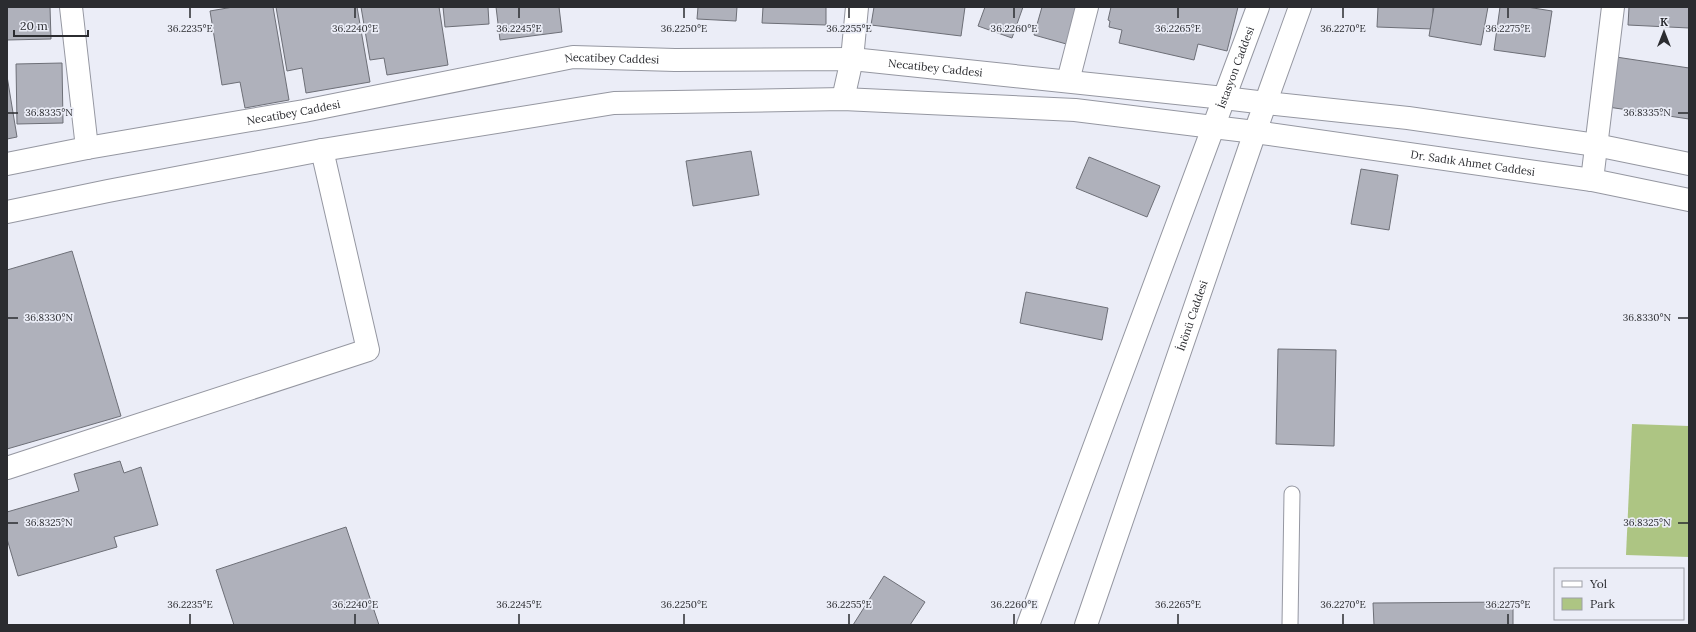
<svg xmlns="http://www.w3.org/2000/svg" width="1696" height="632" viewBox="0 0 1696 632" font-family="Lora,serif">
  <rect width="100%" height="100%" fill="#ebedf7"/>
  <!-- green -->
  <path fill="#adc583" d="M1632,424L1689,426V557L1626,555Z"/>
  <!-- building -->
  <g fill="#afb1bb" stroke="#6d6f77">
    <path d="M7,7H50L51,39L7,40Z"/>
    <path d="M233,7H273L289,100L245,108L240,82L222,85L210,11Z"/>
    <path d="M276,7H357L370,82L306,93L302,68L287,71Z"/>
    <path d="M361,7H439L448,65L387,75L384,58L370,60Z"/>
    <path d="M443,7H488L489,24L445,27Z"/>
    <path d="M496,7H559L562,32L500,40Z"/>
    <path d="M698,7H737L736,21L697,19Z"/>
    <path d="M763,7H826V25L762,23Z"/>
    <path d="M874,7H965L961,36L871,25Z"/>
    <path d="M985,7H1023L1012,38L978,26Z"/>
    <path d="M1042,7H1081L1070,45L1034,35Z"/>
    <path d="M1111,7H1238L1227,51L1198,44L1194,60L1119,43L1122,30L1109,27L1110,21L1108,20Z"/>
    <path d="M1378,7H1433V29L1377,27Z"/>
    <path d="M1434,7H1488L1481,45L1429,36Z"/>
    <path d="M1500,7H1527L1552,11L1545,57L1494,50Z"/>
    <path d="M1629,7H1689V28L1628,25Z"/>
    <path d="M1616,57L1689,68V119L1608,107Z"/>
    <path d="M62,63L63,123L17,124L16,64Z"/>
    <path d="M7,76L17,137L7,139Z"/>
    <path d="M751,151L759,195L693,206L686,161Z"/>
    <path d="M1089,157L1160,186L1147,217L1076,188Z"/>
    <path d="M1361,169L1398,175L1389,230L1351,224Z"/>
    <path d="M72,251L121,416L7,449V270Z"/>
    <path d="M1026,292L1108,308L1102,340L1020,323Z"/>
    <path d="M1278,349L1336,350L1334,446L1276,444Z"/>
    <path d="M120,461L124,473L141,467L158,525L114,537L117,547L18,576L7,539V512L79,491L74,474Z"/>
    <path d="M346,527L379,625H234L216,570Z"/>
    <path d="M884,576L925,602L910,625H853Z"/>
    <path d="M1513,602V625H1374L1373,603Z"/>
  </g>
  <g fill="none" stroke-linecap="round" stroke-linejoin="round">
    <defs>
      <path id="service" d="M1290,625L1292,494"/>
      <g id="minor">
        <path d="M71,7L87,148"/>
        <path d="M852,59L857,7"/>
        <path d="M1068,81L1087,7"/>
        <path d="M1592,180L1613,7"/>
        <path d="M7,468L368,350L322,150"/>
      </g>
      <g id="tertiary">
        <path d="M843,99L852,59"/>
        <path d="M1266,103L1408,118L1596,145L1689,164"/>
        <path id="s1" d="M1255,132L1592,180L1689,200"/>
        <path id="s2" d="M7,164L87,148L304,111L573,57L675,60L852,59L1224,98"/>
        <path d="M7,212L108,191L322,150L614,103L843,99L1075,110L1213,127"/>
      </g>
      <g id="secondary">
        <path d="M1224,98L1266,103"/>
        <path d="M1213,127L1255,132"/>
        <path id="s3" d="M1028,625L1258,7"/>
        <path id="s4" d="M1086,625L1255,132L1300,7"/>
      </g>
    </defs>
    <!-- service casing -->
    <use href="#service" stroke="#9597a1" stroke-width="17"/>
    <!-- minor casing -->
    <use href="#minor" stroke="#9597a1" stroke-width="24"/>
    <!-- tertiary casing -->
    <use href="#tertiary" stroke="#9597a1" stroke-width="24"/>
    <!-- secondary casing -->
    <use href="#secondary" stroke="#9597a1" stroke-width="24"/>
    <!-- service -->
    <use href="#service" stroke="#fff" stroke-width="15"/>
    <!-- minor -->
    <use href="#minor" stroke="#fff" stroke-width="22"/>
    <!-- tertiary -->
    <use href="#tertiary" stroke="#fff" stroke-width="22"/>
    <!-- secondary -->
    <use href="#secondary" stroke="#fff" stroke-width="22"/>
  </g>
  <!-- ticks -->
  <path fill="none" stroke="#2b2c30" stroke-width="1.5" d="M190,8V18M355,8V18M519,8V18M684,8V18M849,8V18M1014,8V18M1178,8V18M1343,8V18M1508,8V18M8,113H18M1678,113H1688M8,318H18M1678,318H1688M8,523H18M1678,523H1688M190,614V624M355,614V624M519,614V624M684,614V624M849,614V624M1014,614V624M1178,614V624M1343,614V624M1508,614V624"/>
  <g text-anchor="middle" stroke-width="3.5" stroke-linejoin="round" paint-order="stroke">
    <!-- street labels -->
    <g font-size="11" fill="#2b2c30" stroke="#ebedf7">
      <text dy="4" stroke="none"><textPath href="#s2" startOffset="615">Necatibey Caddesi</textPath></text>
      <text dy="4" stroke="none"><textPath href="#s3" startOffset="595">İstasyon Caddesi</textPath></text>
      <text dy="4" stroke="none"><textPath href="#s2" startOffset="939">Necatibey Caddesi</textPath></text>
      <text dy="4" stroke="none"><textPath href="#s2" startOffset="291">Necatibey Caddesi</textPath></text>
      <text dy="4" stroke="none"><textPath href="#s1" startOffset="220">Dr. Sadık Ahmet Caddesi</textPath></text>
      <text dy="4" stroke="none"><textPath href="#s4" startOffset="327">İnönü Caddesi</textPath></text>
    </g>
  </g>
  <g font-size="10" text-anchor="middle" fill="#2b2c30" stroke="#ebedf7" stroke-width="3.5" stroke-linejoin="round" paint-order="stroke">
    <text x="190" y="32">36.2235°E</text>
    <text x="355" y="32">36.2240°E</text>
    <text x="519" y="32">36.2245°E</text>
    <text x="684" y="32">36.2250°E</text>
    <text x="849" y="32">36.2255°E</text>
    <text x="1014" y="32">36.2260°E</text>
    <text x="1178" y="32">36.2265°E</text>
    <text x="1343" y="32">36.2270°E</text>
    <text x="1508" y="32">36.2275°E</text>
    <text x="49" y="116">36.8335°N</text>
    <text x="1647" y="116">36.8335°N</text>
    <text x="49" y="321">36.8330°N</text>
    <text x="1647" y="321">36.8330°N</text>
    <text x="49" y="526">36.8325°N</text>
    <text x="1647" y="526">36.8325°N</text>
    <text x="190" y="608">36.2235°E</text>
    <text x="355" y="608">36.2240°E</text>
    <text x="519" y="608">36.2245°E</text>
    <text x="684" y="608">36.2250°E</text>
    <text x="849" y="608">36.2255°E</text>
    <text x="1014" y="608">36.2260°E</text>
    <text x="1178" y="608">36.2265°E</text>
    <text x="1343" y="608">36.2270°E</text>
    <text x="1508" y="608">36.2275°E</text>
  </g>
  <!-- border -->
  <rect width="1696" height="632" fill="none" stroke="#2b2c30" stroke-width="16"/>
  <!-- legend -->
  <rect x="1554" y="568" width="130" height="52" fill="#ebedf7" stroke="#9ea0a7"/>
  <rect x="1562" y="581" width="20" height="6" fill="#ffffff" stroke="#9ea0a7"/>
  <text x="1590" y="588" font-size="12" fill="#2b2c30">Yol</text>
  <rect x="1562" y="598" width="20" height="12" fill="#adc583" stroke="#9ea0a7"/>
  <text x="1590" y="608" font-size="12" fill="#2b2c30">Park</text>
  <!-- north arrow -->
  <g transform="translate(1664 32)" stroke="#ebedf7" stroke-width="3" paint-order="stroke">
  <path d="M0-3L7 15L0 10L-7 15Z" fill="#2b2c30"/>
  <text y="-6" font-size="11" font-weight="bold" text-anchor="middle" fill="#2b2c30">K</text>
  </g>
  <!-- scale -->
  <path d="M14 30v6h74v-6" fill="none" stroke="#2b2c30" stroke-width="2"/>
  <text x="20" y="30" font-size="12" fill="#2b2c30" stroke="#ebedf7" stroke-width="3" paint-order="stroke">20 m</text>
</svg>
